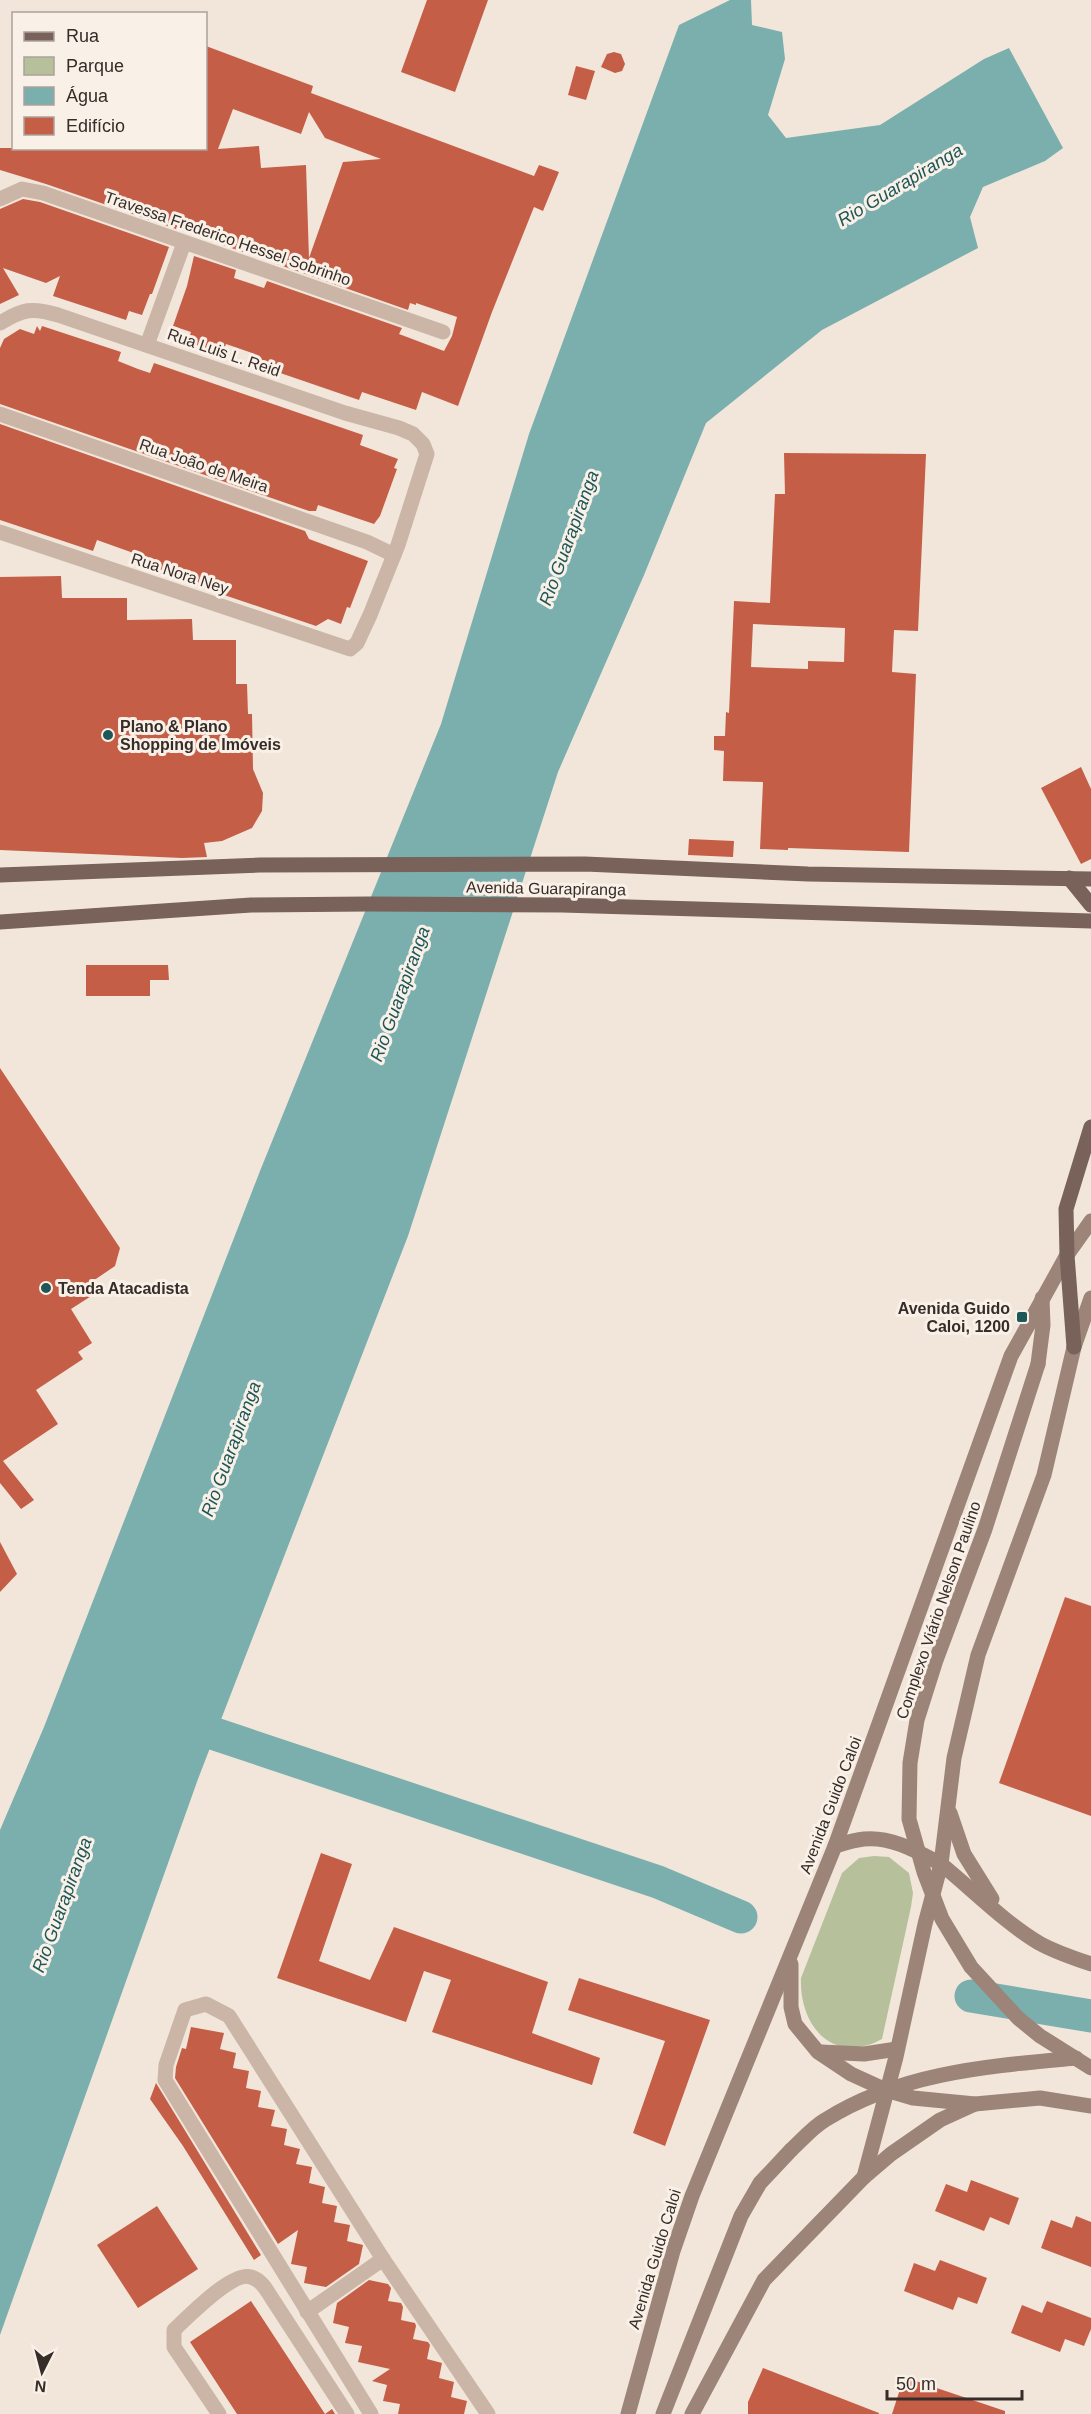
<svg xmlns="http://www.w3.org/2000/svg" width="1091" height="2414" viewBox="0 0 1091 2414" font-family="Arial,sans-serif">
  <rect width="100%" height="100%" fill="#f2e6db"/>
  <!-- green -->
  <path fill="#b6c19b" d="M874,1856L889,1857L909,1873L913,1893L911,1907L882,2039C833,2066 799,2026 801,1978L842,1873L859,1858Z"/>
  <!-- water -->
  <path fill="#7aafae" d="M730,0H751L752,25L782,32L785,59L768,115L786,138L880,125L984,59L1009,48L1063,148L1045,161L983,187L970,217L978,248L822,330L706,423L644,575L558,772L408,1236L198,1779L0,2335V1830L44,1727L260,1171L441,724L529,434L679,25Z"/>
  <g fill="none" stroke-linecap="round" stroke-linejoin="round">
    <!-- river -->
    <g stroke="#7aafae" stroke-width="33">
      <path d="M173,1720L658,1882L741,1917"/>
      <path d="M971,1996L1091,2016"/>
    </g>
  </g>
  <!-- building -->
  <g fill="#c55e46" fill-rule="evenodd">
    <path d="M427,0H488L455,92L401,72Z"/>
    <path d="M206,46L313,86L311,93L534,176L539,165L559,172L543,211L534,207L492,312L458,406L422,392L416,410L362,392L359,400L251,363L255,354L226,344L222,354L188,342L191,332L173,326L187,286L194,256L236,270L234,278L264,288L267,281L402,328L399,334L444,351L452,336L457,317L416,303V305L410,303L408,310L274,263L277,256L245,246L243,252L200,237L204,227L180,218L176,229L46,184L0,170V148H206ZM233,109L301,134L309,112L325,138L381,159L343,162L309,258L306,165L261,168L259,146L218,149Z"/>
    <path d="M614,52L621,54L625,64L622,71L615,73L601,67L607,54Z"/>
    <path d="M576,66L595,71L586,100L568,95Z"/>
    <path d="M23,199L40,202L169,247L152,294H150L142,315L129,311L126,320L53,296L60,276L46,283L3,268L19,295L0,304V209Z"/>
    <path d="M37,326L40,331L42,326L121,352L118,361L138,369L150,373L154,363L363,435L360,445L398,459L394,468L397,469L380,516L374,524L318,505L316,511H309L0,404V348L4,339L20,329L34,334Z"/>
    <path d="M0,424L305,531L309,539L368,561L350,608L347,607L341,624L328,619L316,626L135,565L139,555L97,540L93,551L0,520Z"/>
    <path d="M784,453L926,454L918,631L894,630L892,672L916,674L909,852L788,848V850L760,849L763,782L723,781L724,751L714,750V736H725L726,712L729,713L734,601L770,603L775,494H785ZM753,624L845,628L844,662L808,661V669L751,667Z"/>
    <path d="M61,576L62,598H127V620L192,619L193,640H236V684H247L248,714H252L253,769L263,793L262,811L252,828L222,841L204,843L207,857L182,858L0,850V577Z"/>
    <path d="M1081,767L1091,789V859L1081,864L1041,788Z"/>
    <path d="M689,839L734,841L733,857L688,855Z"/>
    <path d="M86,965H168L169,980H150V996H86Z"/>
    <path d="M0,1068L120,1248L115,1266L90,1283L96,1293L71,1309L92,1343L78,1352L83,1359L36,1390L58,1424L3,1461L34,1500L21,1509L0,1483Z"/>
    <path d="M0,1542L17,1574L0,1592Z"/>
    <path d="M1065,1597L1091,1606V1816L999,1783Z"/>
    <path d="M321,1853L352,1864L319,1961L370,1980L394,1927L548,1982L532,2033L600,2058L592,2085L432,2032L451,1980L424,1971L406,2022L277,1978Z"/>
    <path d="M579,1978L710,2020L665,2146L633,2133L665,2041L568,2010Z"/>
    <path d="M191,2027L224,2033L220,2049L236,2053L233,2068L249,2071L246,2088L261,2091L258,2107L275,2110L271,2126L287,2129L284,2145L300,2149L296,2164L312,2167L309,2183L325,2187L322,2203L337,2206L334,2222L350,2225L347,2241L363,2245L359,2264L326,2287L304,2283L307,2267L291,2264L298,2230L278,2244L175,2078L176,2067L182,2048L186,2049Z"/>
    <path d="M156,2083L261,2255L254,2260L183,2146L150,2099Z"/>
    <path d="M971,2180L1019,2198L1009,2225L990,2217L984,2231L935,2211L946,2184L967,2192Z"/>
    <path d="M157,2206L198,2269L138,2308L97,2245Z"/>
    <path d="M1076,2216L1091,2222V2267L1041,2248L1051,2220L1072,2228Z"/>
    <path d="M940,2260L987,2278L977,2304L958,2297L953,2310L904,2291L914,2263L935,2271Z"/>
    <path d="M369,2280L388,2284L391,2288L388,2301L401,2303L403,2307L401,2320L415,2323L416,2326L413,2339L428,2342L430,2345L427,2359L442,2363L439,2378L454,2382L451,2397L467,2401L464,2414H398L400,2404L383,2401L387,2385L372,2381L390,2369L358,2362L362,2346L345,2343L349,2327L333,2323L337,2303Z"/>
    <path d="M251,2301L325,2414L332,2409L335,2414H237L190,2342Z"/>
    <path d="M1047,2301L1091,2318V2329L1084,2346L1065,2339L1060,2352L1011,2333L1022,2305L1042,2313Z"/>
    <path d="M763,2368L879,2413V2414H748V2402Z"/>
    <path d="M904,2377L1005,2411V2414H892Z"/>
  </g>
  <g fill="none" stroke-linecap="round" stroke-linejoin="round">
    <!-- street -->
    <g stroke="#cab5a7" stroke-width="15">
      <path d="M0,199L22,189L43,193L443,332"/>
      <path d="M0,323C23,309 32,307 58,315L345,413L399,428L413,434L423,444L427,454L398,545L370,615L357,643L350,649L0,532"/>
      <path d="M147,345L184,243"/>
      <path d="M0,414L367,542L394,555"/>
      <path d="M307,2312L383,2259"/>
      <path d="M219,2414L174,2347V2330C188,2317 232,2271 251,2277C261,2280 266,2289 271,2297L347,2414"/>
      <path d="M371,2414L165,2080L166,2065L185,2010L206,2004L229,2016L383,2259L488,2414"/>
    </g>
    <!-- secondary -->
    <g stroke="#9d8479" stroke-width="15">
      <path d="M1038,1364L1043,1325L1042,1298"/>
      <path d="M950,1813L964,1854L992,1899"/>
      <path d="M835,1846C845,1843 854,1840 864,1839C891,1836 918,1852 941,1864C973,1890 1004,1922 1039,1943C1055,1952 1073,1958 1091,1964"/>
      <path d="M791,1964V2007L795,2024L818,2052L851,2074L886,2090L913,2098L975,2104L1040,2098L1091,2106"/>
      <path d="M821,2052L864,2054L897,2049"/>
      <path d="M864,2177L896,2057L925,1924L941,1864L954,1758L978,1655L1044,1475L1074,1347L1091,1298"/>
      <path d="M628,2414L673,2251L692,2196L835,1846L1011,1356L1067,1255L1091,1221"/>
      <path d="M663,2414L741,2216L760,2183L791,2150"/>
      <path d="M692,2414L764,2280L864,2177L891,2154L940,2120L975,2104"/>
    </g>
    <!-- primary -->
    <g stroke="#786259" stroke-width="15">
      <path d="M0,875L260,865L585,864L808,874L1091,879"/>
      <path d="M1069,878L1091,905"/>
      <path d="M0,922L251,905L369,904L562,905L1091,921"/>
      <path d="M1074,1347L1067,1255L1066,1209L1091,1127"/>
    </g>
    <!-- secondary-bridge -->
    <g stroke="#9d8479" stroke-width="15">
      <path d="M1038,1364L985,1529L936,1660L917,1720L910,1763L909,1819L924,1872L942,1919L971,1967L1018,2018L1040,2036L1091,2068"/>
      <path d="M791,2150C802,2140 813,2127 825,2120C901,2072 990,2066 1076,2058"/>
    </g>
  </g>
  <!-- markers -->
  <g fill="#1d5758" stroke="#f9f0e8" stroke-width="2">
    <circle cx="108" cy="735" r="6"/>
    <circle cx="46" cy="1288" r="6"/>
    <rect x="1016" y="1311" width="12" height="12" rx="3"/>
  </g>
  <g text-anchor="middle" stroke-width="6" stroke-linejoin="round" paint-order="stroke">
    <!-- street labels -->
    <g font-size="16" fill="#362c28" stroke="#f9f0e8">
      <text transform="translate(228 238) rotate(19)" y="6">Travessa Frederico Hessel Sobrinho</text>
      <text transform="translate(224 352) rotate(19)" y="6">Rua Luis L. Reid</text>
      <text transform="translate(204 465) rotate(19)" y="6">Rua João de Meira</text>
      <text transform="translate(180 573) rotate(18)" y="6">Rua Nora Ney</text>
      <text transform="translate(546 888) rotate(1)" y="6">Avenida Guarapiranga</text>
      <text transform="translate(938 1610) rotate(-71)" y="6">Complexo Viário Nelson Paulino</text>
      <text transform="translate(830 1805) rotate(-69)" y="6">Avenida Guido Caloi</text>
      <text transform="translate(654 2259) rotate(-73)" y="6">Avenida Guido Caloi</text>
    </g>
    <!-- poi labels -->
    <g font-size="16" font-weight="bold" fill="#362c28" stroke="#f9f0e8" text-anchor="start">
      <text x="120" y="732">Plano &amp; Plano<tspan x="120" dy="18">Shopping de Imóveis</tspan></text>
      <text x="58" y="1294">Tenda Atacadista</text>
      <text x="1010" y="1314" text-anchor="end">Avenida Guido<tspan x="1010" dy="18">Caloi, 1200</tspan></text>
    </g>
    <!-- water labels -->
    <g font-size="18" font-style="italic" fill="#1d5758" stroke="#f9f0e8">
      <text transform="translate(900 185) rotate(-31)" y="6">Rio Guarapiranga</text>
      <text transform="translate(569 538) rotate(-70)" y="6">Rio Guarapiranga</text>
      <text transform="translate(400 994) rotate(-70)" y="6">Rio Guarapiranga</text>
      <text transform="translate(231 1449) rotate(-70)" y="6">Rio Guarapiranga</text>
      <text transform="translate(62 1905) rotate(-70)" y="6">Rio Guarapiranga</text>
    </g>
  </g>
  <!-- legend -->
  <rect x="12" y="12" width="195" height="138" fill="#f9f0e8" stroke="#aba29b" stroke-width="1.5"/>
  <rect x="24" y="32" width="30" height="9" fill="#786259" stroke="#aba29b" stroke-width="1.5"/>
  <text x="66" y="42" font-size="18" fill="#362c28">Rua</text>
  <rect x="24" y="57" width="30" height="18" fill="#b6c19b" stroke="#aba29b" stroke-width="1.5"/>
  <text x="66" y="72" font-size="18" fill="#362c28">Parque</text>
  <rect x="24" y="87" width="30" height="18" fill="#7aafae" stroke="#aba29b" stroke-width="1.5"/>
  <text x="66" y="102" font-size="18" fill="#362c28">Água</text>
  <rect x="24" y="117" width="30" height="18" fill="#c55e46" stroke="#aba29b" stroke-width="1.5"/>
  <text x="66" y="132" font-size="18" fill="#362c28">Edifício</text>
  <!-- north arrow -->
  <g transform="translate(42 2372) rotate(186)" stroke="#f9f0e8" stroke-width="4.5" paint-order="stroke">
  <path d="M0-4.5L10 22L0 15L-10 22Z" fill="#362c28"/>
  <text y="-9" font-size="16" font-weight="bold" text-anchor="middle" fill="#362c28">N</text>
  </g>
  <!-- scale -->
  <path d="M887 2390v9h135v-9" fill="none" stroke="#362c28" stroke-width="3"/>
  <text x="896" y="2390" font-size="18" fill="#362c28" stroke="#f9f0e8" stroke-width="4.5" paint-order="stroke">50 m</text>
</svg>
